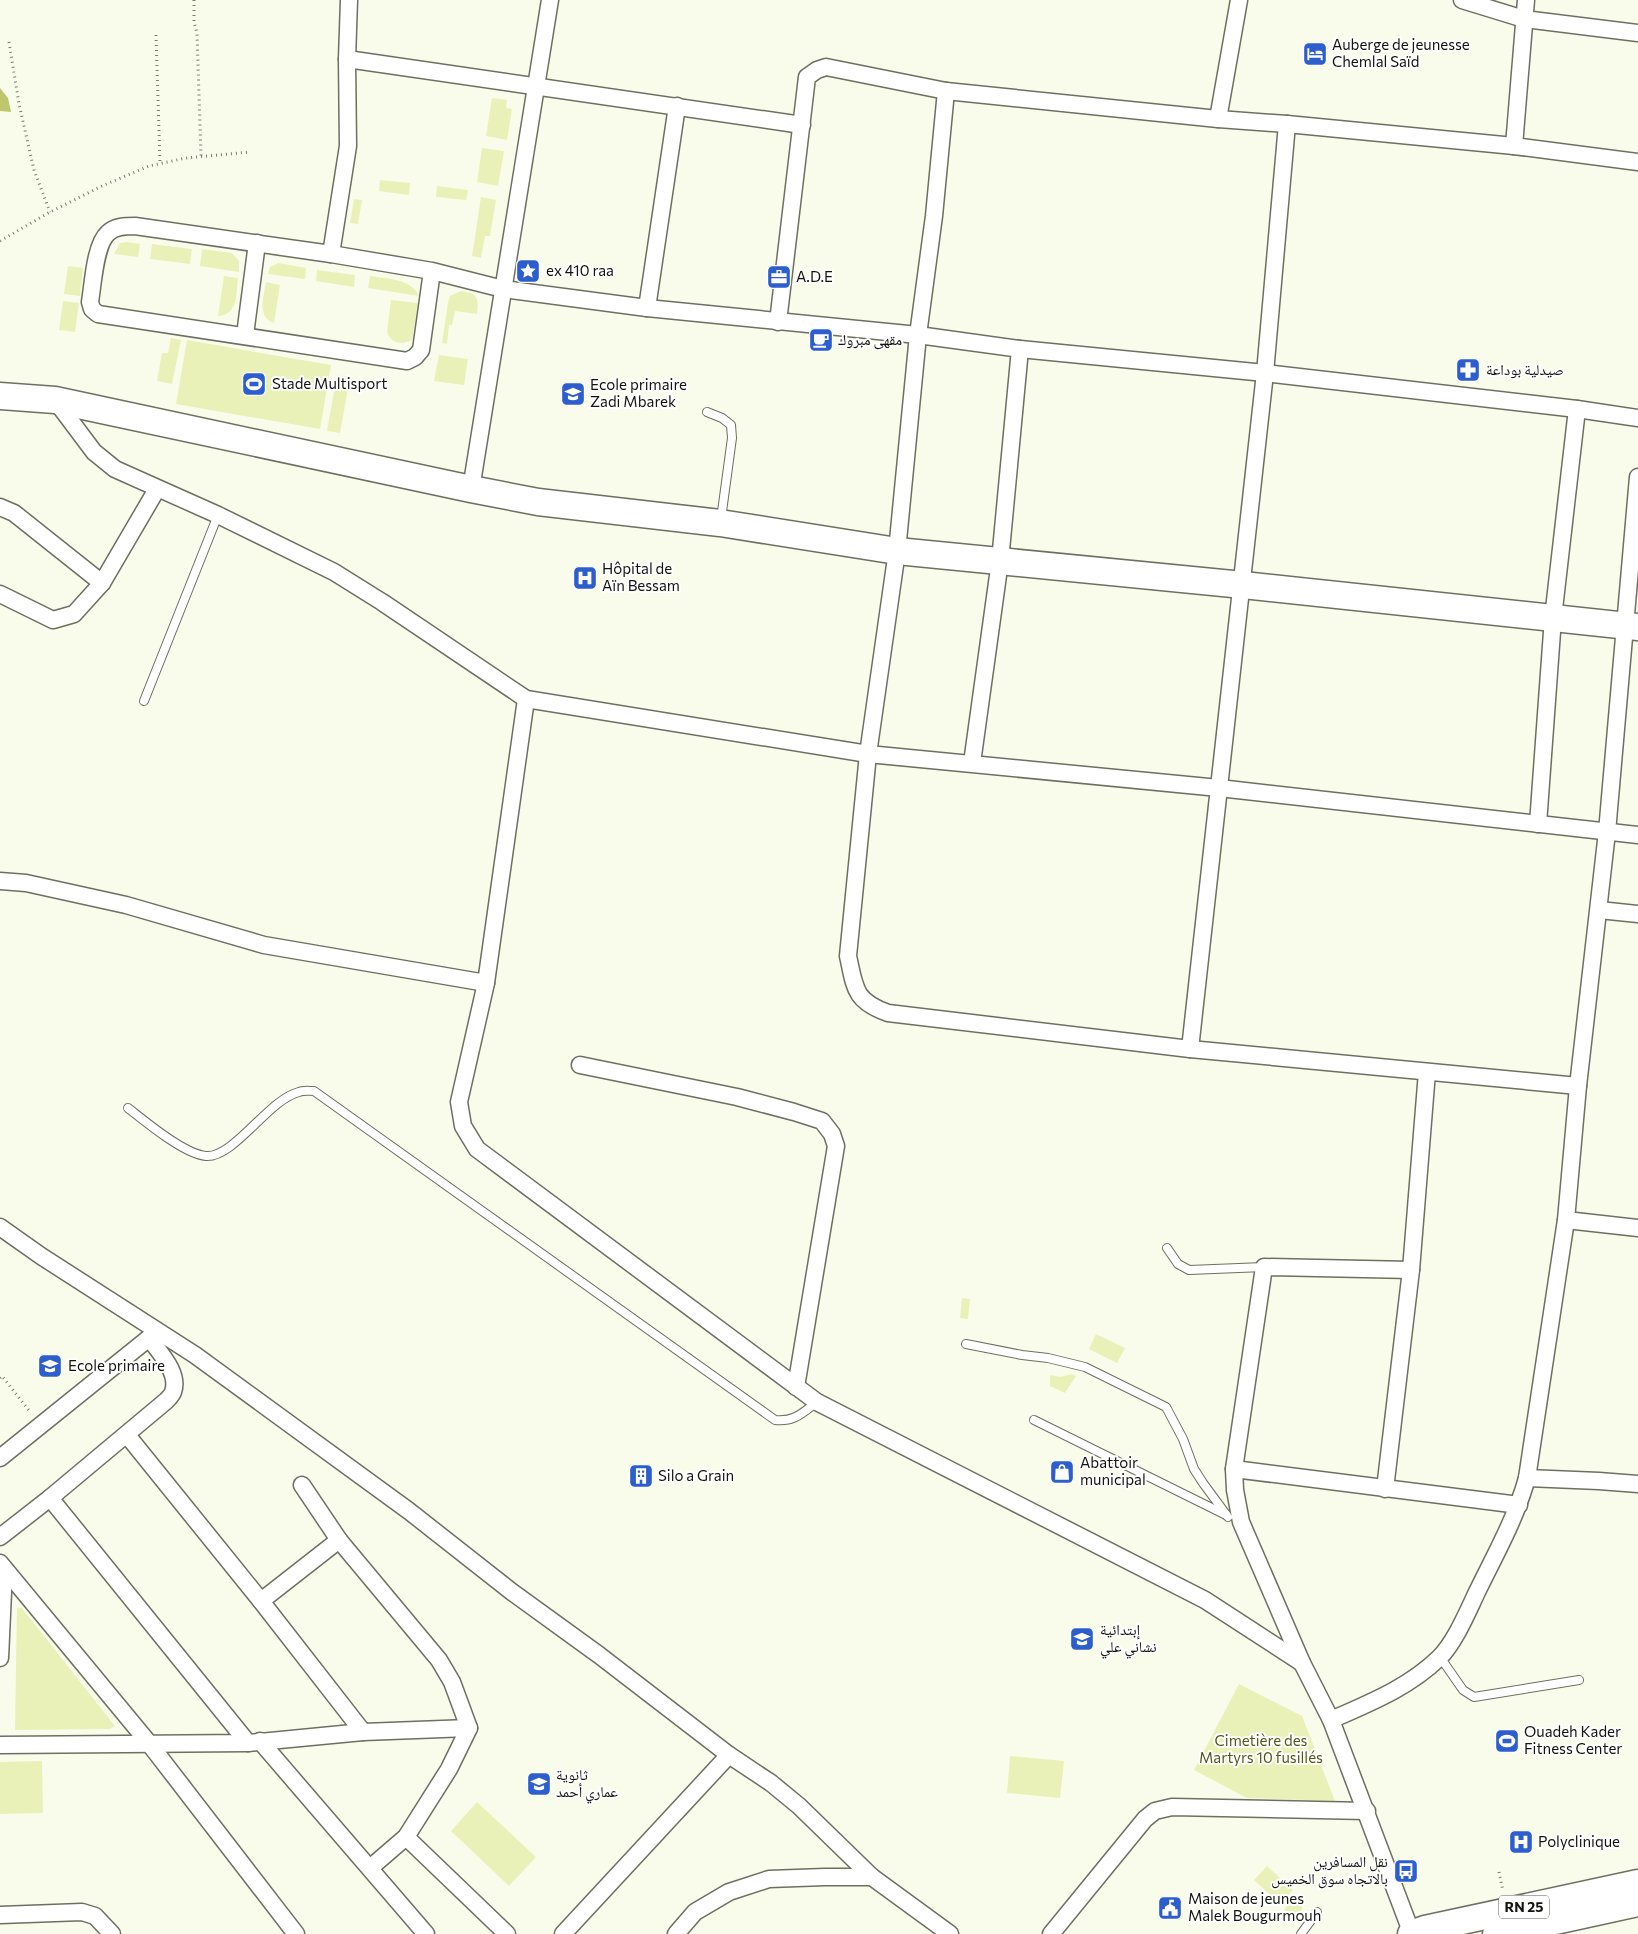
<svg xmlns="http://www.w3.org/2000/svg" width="1638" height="1934" viewBox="0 0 1638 1934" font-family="Commissioner,'Noto Naskh Arabic',sans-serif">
  <rect width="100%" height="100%" fill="#f9fceb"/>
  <!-- green -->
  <g fill="#eaf1b8">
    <path d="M492,98L507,100L506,108L512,109L507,140L486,136Z"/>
    <path d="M482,148L504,151L498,186L477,182Z"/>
    <path d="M380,180L410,183L409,195L379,191Z"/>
    <path d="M437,186L468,190L466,200L436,197Z"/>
    <path d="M481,197L496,200L490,236H485L481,258L472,256Z"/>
    <path d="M354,199L362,200L358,224L350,223Z"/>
    <path d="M127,242L140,244L138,257L114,254L120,243Z"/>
    <path d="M152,244L192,249L190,264L150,259Z"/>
    <path d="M202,249L232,253L239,261V272L200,266Z"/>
    <path d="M279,263L306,268L305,279L268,274L270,267Z"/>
    <path d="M68,266L83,268L80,296L64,294Z"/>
    <path d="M317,270L355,275L354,287L316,281Z"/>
    <path d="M224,276L238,278C236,294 238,315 218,316Z"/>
    <path d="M370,276C387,279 411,278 419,296L368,288Z"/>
    <path d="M266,282L280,285L274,323C256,317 264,296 266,282Z"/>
    <path d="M461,291C478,293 479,299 477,314L455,311L452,325H449L447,344L442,343L448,303L450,296Z"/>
    <path d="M391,300L418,303L412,340C402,345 391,344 387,332Z"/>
    <path d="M63,301L79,303L75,332L59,330Z"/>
    <path d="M171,338L181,340L172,384L157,381L162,353H168Z"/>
    <path d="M187,340L331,365L320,429L176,404Z"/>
    <path d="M439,355L468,359L464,385L434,381Z"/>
    <path d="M337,375L350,377L340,433L327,431Z"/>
    <path d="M962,1298L970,1299L968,1319L960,1318Z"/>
    <path d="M1096,1334L1125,1348L1117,1363L1089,1349Z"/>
    <path d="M1072,1374L1076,1376L1065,1393L1050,1386V1375L1060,1377Z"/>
    <path d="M17,1608H22L115,1726L110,1729L15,1730Z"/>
    <path d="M1239,1684L1302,1716L1335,1801L1247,1798L1194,1770Z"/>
    <path d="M1010,1756L1064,1761L1060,1798L1007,1793Z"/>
    <path d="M42,1761L43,1813L0,1814V1762Z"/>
    <path d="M477,1802L536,1857L509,1886L451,1831Z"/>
    <path d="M1267,1866L1293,1890L1280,1904L1254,1880Z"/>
    <path d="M1299,1895L1302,1898V1909L1295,1920L1284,1909Z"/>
  </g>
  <!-- forest -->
  <path fill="#bec66e" d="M0,88L8,98L11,112L0,111Z"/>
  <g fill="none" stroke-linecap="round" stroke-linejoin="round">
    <defs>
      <g id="service">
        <path d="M707,412L722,418L731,425L732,438L721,519"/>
        <path d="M144,701L218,515"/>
        <path d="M128,1108C146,1122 184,1154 206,1156C234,1158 269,1099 299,1092C303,1090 309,1091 314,1091L775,1420C795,1422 802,1413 817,1402"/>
        <path d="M1167,1248L1178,1264L1189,1270L1264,1267"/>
        <path d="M966,1344L1022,1355L1048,1358L1085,1367L1166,1407L1183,1439L1194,1469L1203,1483L1228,1517"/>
        <path d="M1034,1420L1226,1515"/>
        <path d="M1440,1657L1463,1690L1474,1697L1579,1680"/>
        <path d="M1301,1934L1317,1912"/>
      </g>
      <g id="minor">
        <path d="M1462,0L1524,19L1638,33"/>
        <path d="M347,59L802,125"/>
        <path d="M946,91L934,216L918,335L897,551L868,754L848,956C855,988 854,1001 888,1013L1190,1049L1578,1086"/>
        <path d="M1218,119L1239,0"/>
        <path d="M1514,146L1526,0"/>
        <path d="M331,254L348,146L347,59L349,0"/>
        <path d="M432,271L421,350L415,357L407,361L98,314L92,309L90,302C93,284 95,244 108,233C115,226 126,226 135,226L331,254L432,271L503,289L647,308L918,335L1020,349L1265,373L1577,409L1638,418"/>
        <path d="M647,308L677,106"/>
        <path d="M778,322L807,77L817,70L826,67L946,91L1218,119L1287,124L1514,146L1638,162"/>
        <path d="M245,335L257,243"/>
        <path d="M55,400L94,452L115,469L218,515L334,572L382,602L526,699L868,754L1219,788L1638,835"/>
        <path d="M471,489L550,0"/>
        <path d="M0,507L14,513L102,583"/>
        <path d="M0,594L53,620L74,614L102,583L157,489"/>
        <path d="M972,763L1000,561L1020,349"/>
        <path d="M1538,824L1553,618L1577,409"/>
        <path d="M0,881L26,883L126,905L264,945L486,983L526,699"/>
        <path d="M1599,910L1638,914"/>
        <path d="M486,983L459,1102L463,1126L477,1149L817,1402L1205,1600L1302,1663"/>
        <path d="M1190,1049L1265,373L1287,124"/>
        <path d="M580,1065L737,1097L794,1112L822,1121L832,1134L836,1146L796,1387"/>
        <path d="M1566,1220L1638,1228"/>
        <path d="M0,1227L41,1256L195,1355L409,1511L512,1592L599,1655L729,1755"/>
        <path d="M1411,1270L1264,1267L1234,1469L1235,1490L1241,1522L1302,1663L1331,1720L1412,1934"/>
        <path d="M127,1435L261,1601L363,1732"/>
        <path d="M0,1458L149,1338C159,1352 180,1373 173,1392C172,1395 168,1399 166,1401L50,1498L0,1537"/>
        <path d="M1234,1469L1519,1505"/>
        <path d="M1527,1478L1599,1481L1638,1484"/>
        <path d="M302,1485L339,1540L439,1660L452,1682L469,1728L449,1769L406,1837L370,1868"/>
        <path d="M1385,1489L1411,1270L1427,1072"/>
        <path d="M50,1498L248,1743"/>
        <path d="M0,1563L148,1742L296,1934"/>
        <path d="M261,1601L339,1540"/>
        <path d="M0,1658L4,1570"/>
        <path d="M1331,1720C1369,1703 1408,1688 1439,1658C1455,1642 1467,1613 1477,1592C1495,1555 1516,1518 1527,1478L1566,1220L1578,1086L1607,832L1638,477"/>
        <path d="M260,1741L426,1934"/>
        <path d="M0,1745L248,1743L363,1732L469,1728"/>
        <path d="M406,1837L507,1934"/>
        <path d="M0,1915L82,1912L95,1916L112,1934"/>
        <path d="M563,1934L729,1755L771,1783L799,1806L872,1877L950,1934"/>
        <path d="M676,1934L695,1912L729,1892L769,1879L825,1877H872"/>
        <path d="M1051,1934L1145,1819L1155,1811L1172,1807L1367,1811"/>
      </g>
      <g id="primary">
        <path d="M0,396L55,400L471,489L538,502L720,523L897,551L1243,585L1638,627"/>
        <path d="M1411,1934L1425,1929L1638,1883"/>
        <path d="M1496,1934L1638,1903"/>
      </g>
    </defs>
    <!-- service casing -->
    <use href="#service" stroke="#6d6f61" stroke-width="10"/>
    <!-- minor casing -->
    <use href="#minor" stroke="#6d6f61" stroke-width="19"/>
    <!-- primary casing -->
    <use href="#primary" stroke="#6d6f61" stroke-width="29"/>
    <!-- path -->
    <g stroke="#7b7d72" stroke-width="3" stroke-dasharray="1 4" stroke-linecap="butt">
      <path d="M194,0V22L197,33L201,156"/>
      <path d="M156,35L160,163"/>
      <path d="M9,42L19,104L34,170L50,212"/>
      <path d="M0,241L50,212L102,186L149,166L186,158L250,152"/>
      <path d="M0,1378L2,1376L31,1413"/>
      <path d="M1499,1872L1503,1891"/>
    </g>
    <!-- service -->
    <use href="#service" stroke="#fff" stroke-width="8"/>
    <!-- minor -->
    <use href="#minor" stroke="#fff" stroke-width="16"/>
    <!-- primary -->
    <use href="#primary" stroke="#fff" stroke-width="26"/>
  </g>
  <!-- icons -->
  <defs>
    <symbol id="hotel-square" viewBox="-11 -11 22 22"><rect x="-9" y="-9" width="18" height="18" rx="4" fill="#2d5ecd" stroke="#fff"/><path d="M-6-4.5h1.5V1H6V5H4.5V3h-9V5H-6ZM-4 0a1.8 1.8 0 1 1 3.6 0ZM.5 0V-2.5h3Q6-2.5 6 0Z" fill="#fff"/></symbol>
    <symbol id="sight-square" viewBox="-11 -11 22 22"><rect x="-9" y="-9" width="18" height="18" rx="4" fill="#2d5ecd" stroke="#fff"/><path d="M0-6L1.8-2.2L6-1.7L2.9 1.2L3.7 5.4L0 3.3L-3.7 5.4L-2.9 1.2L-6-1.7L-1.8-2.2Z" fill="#fff"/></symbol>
    <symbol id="office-square" viewBox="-11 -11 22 22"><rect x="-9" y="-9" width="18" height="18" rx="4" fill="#2d5ecd" stroke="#fff"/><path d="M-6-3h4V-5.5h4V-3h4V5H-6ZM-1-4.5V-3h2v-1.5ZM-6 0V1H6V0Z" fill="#fff"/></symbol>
    <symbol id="cafe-square" viewBox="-11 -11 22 22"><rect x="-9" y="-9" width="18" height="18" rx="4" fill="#2d5ecd" stroke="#fff"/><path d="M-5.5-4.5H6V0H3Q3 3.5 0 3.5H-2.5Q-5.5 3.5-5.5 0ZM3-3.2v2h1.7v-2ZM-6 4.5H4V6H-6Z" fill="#fff"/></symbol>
    <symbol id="pharmacy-square" viewBox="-11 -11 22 22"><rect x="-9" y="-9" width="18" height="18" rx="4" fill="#2d5ecd" stroke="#fff"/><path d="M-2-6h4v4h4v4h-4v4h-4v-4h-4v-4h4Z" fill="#fff"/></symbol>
    <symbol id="stadium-square" viewBox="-11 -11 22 22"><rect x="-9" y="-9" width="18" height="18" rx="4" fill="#2d5ecd" stroke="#fff"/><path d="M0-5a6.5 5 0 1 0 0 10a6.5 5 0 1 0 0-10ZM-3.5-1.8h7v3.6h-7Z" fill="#fff"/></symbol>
    <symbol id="school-square" viewBox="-11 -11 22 22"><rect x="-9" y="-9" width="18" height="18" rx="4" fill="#2d5ecd" stroke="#fff"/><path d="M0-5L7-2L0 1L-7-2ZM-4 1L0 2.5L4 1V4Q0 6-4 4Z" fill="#fff"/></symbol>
    <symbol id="hospital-square" viewBox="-11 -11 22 22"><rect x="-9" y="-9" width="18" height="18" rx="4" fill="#2d5ecd" stroke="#fff"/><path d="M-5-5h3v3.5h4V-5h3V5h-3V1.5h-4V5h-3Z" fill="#fff"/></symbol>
    <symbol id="shop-square" viewBox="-11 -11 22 22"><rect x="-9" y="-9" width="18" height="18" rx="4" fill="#2d5ecd" stroke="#fff"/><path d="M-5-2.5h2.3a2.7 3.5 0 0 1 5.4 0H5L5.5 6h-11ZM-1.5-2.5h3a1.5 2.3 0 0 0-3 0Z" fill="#fff"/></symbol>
    <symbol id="building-square" viewBox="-11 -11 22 22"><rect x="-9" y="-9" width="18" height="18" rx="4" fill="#2d5ecd" stroke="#fff"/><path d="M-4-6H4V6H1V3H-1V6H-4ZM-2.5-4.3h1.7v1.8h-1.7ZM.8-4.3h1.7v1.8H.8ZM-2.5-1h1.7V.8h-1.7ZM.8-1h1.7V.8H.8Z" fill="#fff"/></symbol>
    <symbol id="bus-square" viewBox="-11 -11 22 22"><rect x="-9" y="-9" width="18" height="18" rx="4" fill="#2d5ecd" stroke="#fff"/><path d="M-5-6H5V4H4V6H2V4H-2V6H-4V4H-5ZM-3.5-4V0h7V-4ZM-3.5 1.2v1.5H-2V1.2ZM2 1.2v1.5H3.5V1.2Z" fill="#fff"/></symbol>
    <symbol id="civic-square" viewBox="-11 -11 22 22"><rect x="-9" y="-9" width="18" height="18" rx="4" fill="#2d5ecd" stroke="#fff"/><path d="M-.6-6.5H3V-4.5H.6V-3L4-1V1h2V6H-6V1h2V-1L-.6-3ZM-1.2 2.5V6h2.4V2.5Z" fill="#fff"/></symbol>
  </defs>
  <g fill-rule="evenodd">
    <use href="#hotel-square" x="1301" y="40" width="28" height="28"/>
    <use href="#sight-square" x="514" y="257" width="28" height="28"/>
    <use href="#office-square" x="765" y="263" width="28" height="28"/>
    <use href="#cafe-square" x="807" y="326" width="28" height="28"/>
    <use href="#pharmacy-square" x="1454" y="356" width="28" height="28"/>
    <use href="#stadium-square" x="240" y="370" width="28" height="28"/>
    <use href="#school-square" x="559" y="380" width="28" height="28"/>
    <use href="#hospital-square" x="571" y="564" width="28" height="28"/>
    <use href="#school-square" x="36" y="1352" width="28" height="28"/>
    <use href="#shop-square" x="1048" y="1458" width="28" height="28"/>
    <use href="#building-square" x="627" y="1462" width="28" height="28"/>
    <use href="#school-square" x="1068" y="1625" width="28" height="28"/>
    <use href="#stadium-square" x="1493" y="1727" width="28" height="28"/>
    <use href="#school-square" x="525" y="1770" width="28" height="28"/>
    <use href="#hospital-square" x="1507" y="1828" width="28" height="28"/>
    <use href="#bus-square" x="1392" y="1857" width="28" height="28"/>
    <use href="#civic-square" x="1156" y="1894" width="28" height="28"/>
  </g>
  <g text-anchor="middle" stroke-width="4" stroke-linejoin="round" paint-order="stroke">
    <!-- shield labels -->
    <rect fill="#fff" stroke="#5a5a56" stroke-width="1" x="1499" y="1895.5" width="50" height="23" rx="4"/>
    <g font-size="14" font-weight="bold" fill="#13140e">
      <text x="1524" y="1912">RN 25</text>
    </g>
    <!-- poi labels -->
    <g font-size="15" fill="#13140e" stroke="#fff" text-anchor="start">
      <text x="1332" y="50">Auberge de jeunesse<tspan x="1332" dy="17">Chemlal Saïd</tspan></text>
      <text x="546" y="276">ex 410 raa</text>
      <text x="796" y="282">A.D.E</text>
      <text x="838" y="345">مقهى مبروك</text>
      <text x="1486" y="375">صيدلية بوداعة</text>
      <text x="272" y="389">Stade Multisport</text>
      <text x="590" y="390">Ecole primaire<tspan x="590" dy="17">Zadi Mbarek</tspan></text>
      <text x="602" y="574">Hôpital de<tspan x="602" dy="17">Aïn Bessam</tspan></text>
      <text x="68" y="1371">Ecole primaire</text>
      <text x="1080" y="1468">Abattoir<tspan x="1080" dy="17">municipal</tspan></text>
      <text x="658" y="1481">Silo a Grain</text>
      <text x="1100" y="1635">إبتدائية<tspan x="1100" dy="17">نشاني علي</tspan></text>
      <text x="1524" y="1737">Ouadeh Kader<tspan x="1524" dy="17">Fitness Center</tspan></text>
      <text x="556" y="1780">ثانوية<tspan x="556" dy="17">عماري أحمد</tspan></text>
      <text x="1538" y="1847">Polyclinique</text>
      <text x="1388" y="1867" text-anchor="end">نقل المسافرين<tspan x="1388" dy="17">بالاتجاه سوق الخميس</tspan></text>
      <text x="1188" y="1904">Maison de jeunes<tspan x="1188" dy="17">Malek Bougurmouh</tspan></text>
    </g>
    <!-- park labels -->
    <g font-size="15" fill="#555919" stroke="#fff">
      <text x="1261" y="1746">Cimetière des<tspan x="1261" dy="17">Martyrs 10 fusillés</tspan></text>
    </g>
  </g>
</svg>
